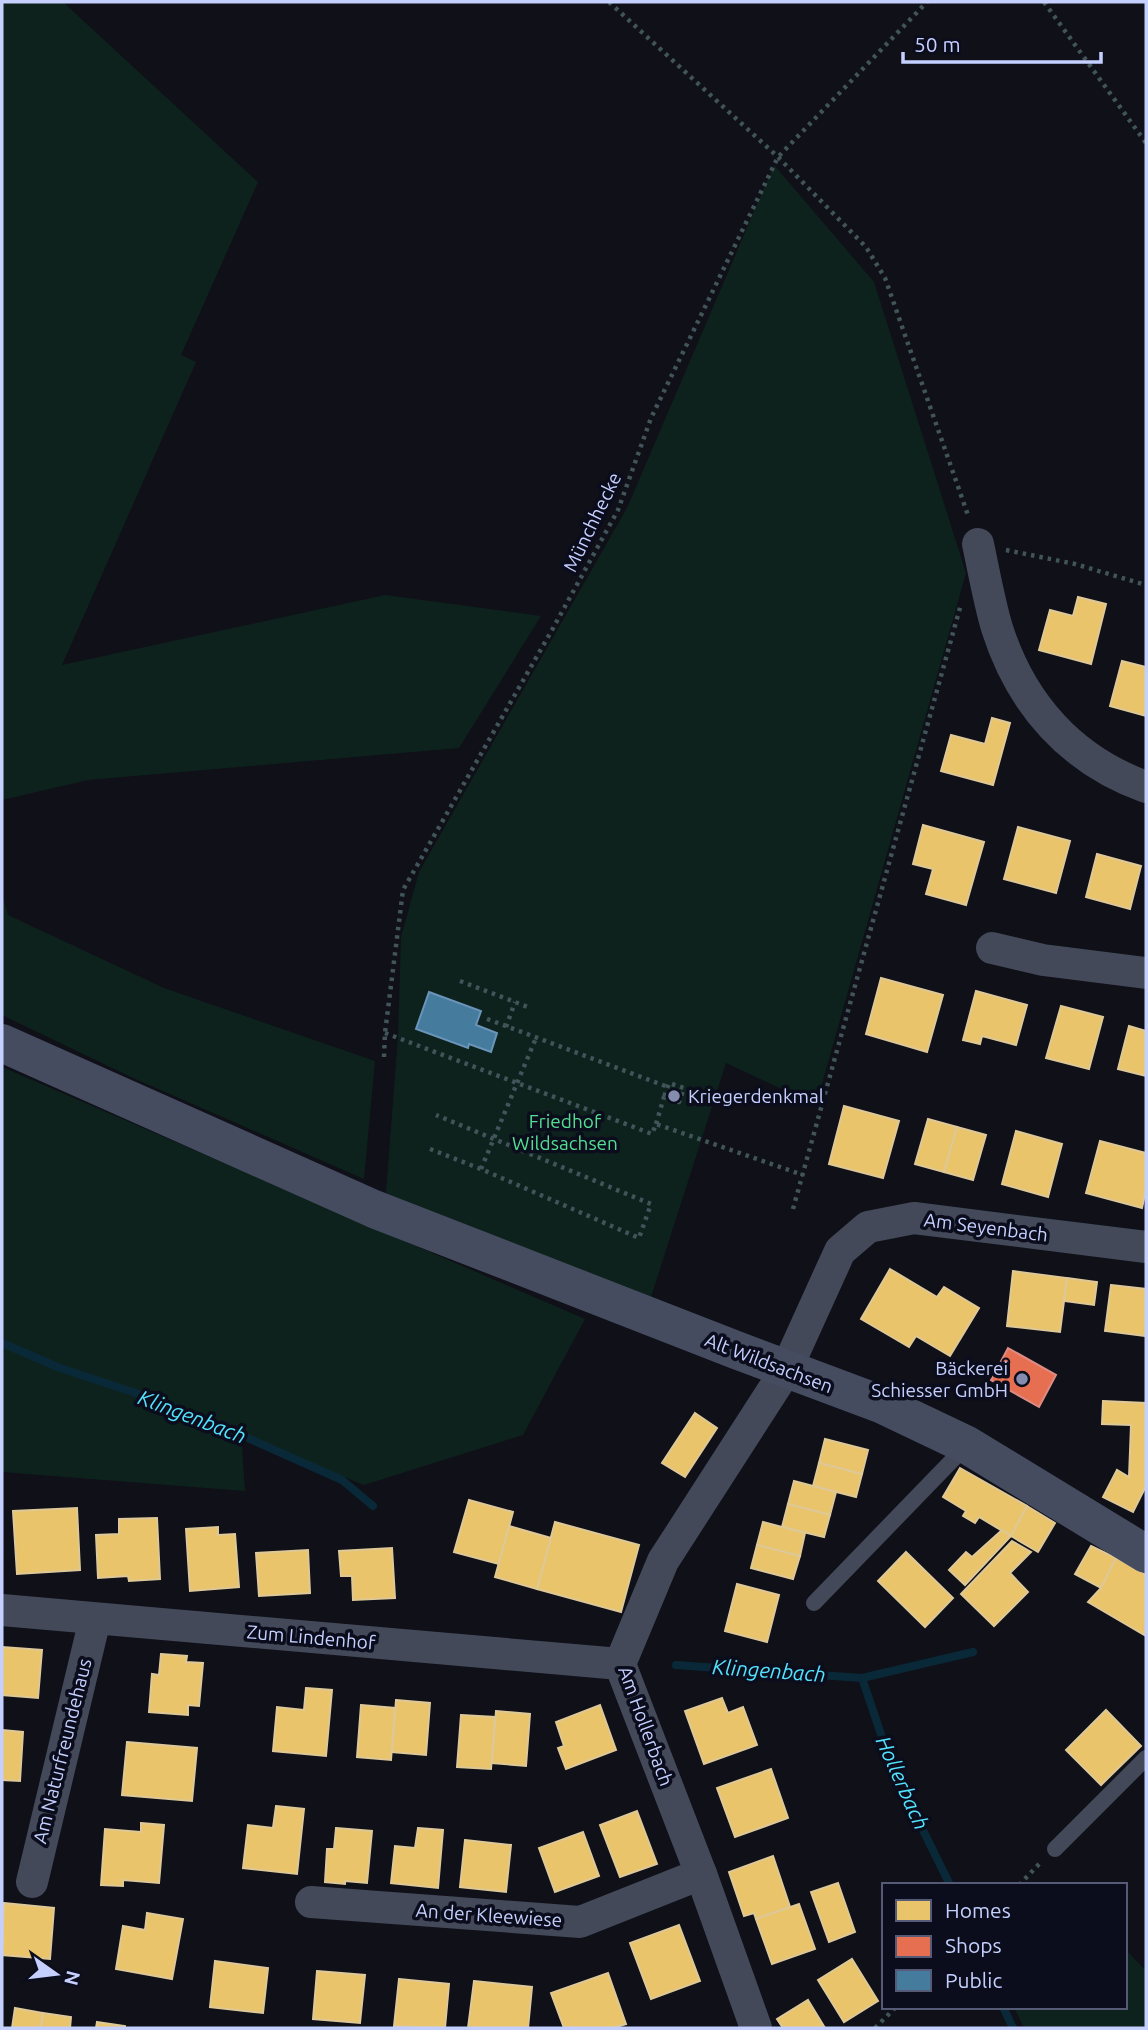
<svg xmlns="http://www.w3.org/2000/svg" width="1148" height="2030" viewBox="0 0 1148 2030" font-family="Ubuntu,sans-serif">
  <rect width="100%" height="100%" fill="#0f1018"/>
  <!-- green -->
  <g fill="#0e221d">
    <path d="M2,2H63L258,182L181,355L196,362L62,665L385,595L541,616L459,748L88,780L2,800Z"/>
    <path d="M774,165L874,282L966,573L816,1105L726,1063L650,1300L386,1193L398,1037L401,937L419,872L627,508Z"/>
    <path d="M2,894L8,915L164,988L375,1061L364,1179L131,1077L2,1015Z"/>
    <path d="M2,1067L585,1319L523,1435L364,1485L241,1435L245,1491L2,1472Z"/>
    <path d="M1125,1949L1146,1971V2028H1024L1014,2007H1125Z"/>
  </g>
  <!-- homes -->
  <g fill="#e9c46a" stroke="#dec897" stroke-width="2">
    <path d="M1078,597L1106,604L1091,664L1039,650L1050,610L1073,616Z"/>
    <path d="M1122,661L1146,667V716L1110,706Z"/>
    <path d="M992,718L1010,723L993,785L941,771L951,735L985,744Z"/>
    <path d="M923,825L984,842L966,905L926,894L933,869L913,864Z"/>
    <path d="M1018,827L1070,841L1056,893L1004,879Z"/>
    <path d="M1097,854L1141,866L1130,909L1086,897Z"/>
    <path d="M881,978L943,995L927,1052L866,1034Z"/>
    <path d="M976,991L1027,1005L1016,1045L982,1036L980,1044L963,1040Z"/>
    <path d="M1061,1006L1103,1017L1089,1069L1046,1058Z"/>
    <path d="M1129,1026L1146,1031V1076L1118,1069Z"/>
    <path d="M844,1106L899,1121L883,1178L829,1164Z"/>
    <path d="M928,1119L957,1127L944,1172L915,1164Z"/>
    <path d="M957,1127L986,1135L973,1180L944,1172Z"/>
    <path d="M1016,1131L1062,1144L1048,1197L1002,1184Z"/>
    <path d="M1100,1141L1146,1153V1189L1142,1208L1086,1193Z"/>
    <path d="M890,1269L937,1297L944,1287L979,1308L950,1356L916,1336L909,1347L861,1319Z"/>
    <path d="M1013,1271L1067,1278L1060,1332L1007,1326Z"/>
    <path d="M1067,1278L1097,1282L1094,1305L1064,1301Z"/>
    <path d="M1111,1285L1146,1289V1336L1105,1331Z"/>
    <path d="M1103,1401L1146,1403V1486L1133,1512L1103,1497L1117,1470L1129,1477L1131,1425L1102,1424Z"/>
    <path d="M695,1413L717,1428L685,1477L662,1463Z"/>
    <path d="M825,1439L868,1450L862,1474L819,1463Z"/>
    <path d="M819,1463L862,1474L856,1497L813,1486Z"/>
    <path d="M960,1468L1027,1506L1011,1536L979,1517L975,1523L963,1516L966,1511L943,1497Z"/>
    <path d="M794,1481L836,1492L830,1515L788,1504Z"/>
    <path d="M469,1500L513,1512L499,1564L454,1552Z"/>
    <path d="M788,1504L830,1515L824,1537L782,1527Z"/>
    <path d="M1027,1506L1055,1523L1038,1552L1011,1536Z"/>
    <path d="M77,1508L80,1570L17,1574L13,1511Z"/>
    <path d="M157,1518L160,1579L129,1581L128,1576L98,1578L96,1535L119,1534V1519Z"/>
    <path d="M555,1522L639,1545L621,1612L537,1589Z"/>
    <path d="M763,1522L805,1533L800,1556L757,1545Z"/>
    <path d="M509,1526L551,1538L537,1589L495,1577Z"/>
    <path d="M218,1527V1535L235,1534L239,1587L190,1591L186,1529Z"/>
    <path d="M1002,1530L1011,1536L965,1585L949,1570L966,1552L972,1557Z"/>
    <path d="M1012,1541L1031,1552L1010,1573L1028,1592L994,1626L961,1594Z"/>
    <path d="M757,1545L800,1556L793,1579L751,1568Z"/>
    <path d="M1091,1546L1116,1558L1101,1588L1075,1574Z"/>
    <path d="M392,1548L395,1598L353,1600L352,1576H341L339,1551Z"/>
    <path d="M308,1550L310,1593L259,1596L256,1553Z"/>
    <path d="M906,1552L953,1598L925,1627L878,1581Z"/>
    <path d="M1116,1558L1146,1575V1636L1088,1602L1101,1588Z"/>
    <path d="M737,1584L779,1595L767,1642L725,1631Z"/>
    <path d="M2,1647L42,1650L38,1698L2,1695Z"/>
    <path d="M161,1654L187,1656L186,1662L203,1663L199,1706L188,1705V1715L149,1712L152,1674L159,1675Z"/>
    <path d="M306,1688L332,1690L326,1756L273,1751L277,1707L304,1710Z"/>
    <path d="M722,1698L728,1713L743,1707L757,1745L704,1764L685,1711Z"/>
    <path d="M396,1700L430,1703L426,1755L392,1752Z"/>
    <path d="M361,1705L395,1708L391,1760L357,1757Z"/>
    <path d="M600,1705L616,1750L566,1769L558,1748L564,1746L556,1722Z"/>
    <path d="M1106,1710L1141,1746L1101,1785L1066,1750Z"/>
    <path d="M496,1711L530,1714L526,1766L492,1763Z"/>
    <path d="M461,1715L495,1717L491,1769L457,1767Z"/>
    <path d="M2,1730L23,1732L20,1781L2,1780Z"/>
    <path d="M127,1742L197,1748L192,1801L122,1795Z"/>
    <path d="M771,1769L788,1818L735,1837L717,1788Z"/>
    <path d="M276,1806L304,1809L297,1874L243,1868L248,1825L273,1828Z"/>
    <path d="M637,1811L657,1864L620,1877L600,1825Z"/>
    <path d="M141,1823L164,1825L159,1883L123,1880V1886L101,1885L105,1829L141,1832Z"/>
    <path d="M336,1828L372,1831L367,1883L345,1881V1884L325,1882L327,1849H334Z"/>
    <path d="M418,1828L443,1830L438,1888L391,1883L395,1846L415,1848Z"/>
    <path d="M583,1832L599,1876L555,1892L539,1848Z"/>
    <path d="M465,1840L511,1845L506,1892L460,1887Z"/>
    <path d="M773,1856L790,1907L756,1919L754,1913L744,1916L729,1872Z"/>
    <path d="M838,1883L855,1932L829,1942L811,1892Z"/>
    <path d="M4,1903L54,1908L50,1959L2,1955Z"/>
    <path d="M799,1904L815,1949L772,1964L756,1919Z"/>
    <path d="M147,1913L183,1919L172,1979L116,1969L123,1926L145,1930Z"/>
    <path d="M679,1925L700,1981L651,1999L630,1943Z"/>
    <path d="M852,1959L878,2001L844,2022L818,1980Z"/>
    <path d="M215,1961L268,1968L263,2013L210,2007Z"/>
    <path d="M317,1971L365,1975L360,2023L313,2019Z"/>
    <path d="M608,1973L626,2024L613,2028H564L551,1993Z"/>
    <path d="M399,1979L449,1984L445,2028L394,2026Z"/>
    <path d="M474,1981L532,1987L528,2028H468Z"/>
    <path d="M808,2000L825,2028H783L777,2019Z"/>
    <path d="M15,2008L43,2013L41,2028H12Z"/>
    <path d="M43,2013L71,2017L70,2028H41Z"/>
    <path d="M97,2022L125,2026V2028H96Z"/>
  </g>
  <!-- shops -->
  <path fill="#e76f51" stroke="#dd8c85" stroke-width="2" d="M1008,1348L1056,1375L1039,1407L991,1380Z"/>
  <!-- public -->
  <path fill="#457b9d" stroke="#6b94ba" stroke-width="2" d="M429,992L481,1011L476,1025L497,1033L491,1052L469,1044L468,1048L416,1029Z"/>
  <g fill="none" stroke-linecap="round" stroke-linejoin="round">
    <!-- stream -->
    <g stroke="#0a2938" stroke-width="8">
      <path d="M2,1343L60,1368L157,1400L241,1435L342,1480L373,1506"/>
      <path d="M676,1665L862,1678L973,1652"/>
      <path d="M862,1678L892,1767L950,1885"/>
      <path d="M1003,2007L1013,2028"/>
    </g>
    <!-- path -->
    <g stroke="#415459" stroke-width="4.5" stroke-dasharray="3.5 5" stroke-linecap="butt">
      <path d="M609,2L778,157L866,247L885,278L969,518"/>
      <path d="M1044,2L1146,143"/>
      <path d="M1006,550L1075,564L1146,585"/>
      <path d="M460,981L528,1007"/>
      <path d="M487,1019L668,1087"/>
      <path d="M506,1027L515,1002"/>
      <path d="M385,1033L652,1134L656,1124L803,1175"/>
      <path d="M384,1057L385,1033L403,890L552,630L618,510L651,418L778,157L927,2"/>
      <path d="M656,1124L664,1097L679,1102L684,1088L669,1083L664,1097"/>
      <path d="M430,1149L481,1169L639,1238L651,1204L436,1115"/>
      <path d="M481,1169L536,1038"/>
      <path d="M793,1209L961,604"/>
      <path d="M1019,1885L1042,1861"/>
      <path d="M875,2028L896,2007"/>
    </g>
    <!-- lane -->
    <g stroke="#434959" stroke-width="16">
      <path d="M814,1603L967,1445"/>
      <path d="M1055,1849L1146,1758"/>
    </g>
    <!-- street -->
    <g stroke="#434959" stroke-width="32">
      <path d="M978,544C984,572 989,601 997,628C1021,704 1071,760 1146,787"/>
      <path d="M992,948L1043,960L1146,973"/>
      <path d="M2,1610L620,1664"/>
      <path d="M32,1882L95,1619"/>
      <path d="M311,1902L580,1922L701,1874"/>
      <path d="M756,2028L701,1874L620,1664L663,1561L786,1370L840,1251L868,1227L914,1218L1146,1247"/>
    </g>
    <!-- secondary -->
    <path stroke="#464c60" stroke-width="38" d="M2,1043L374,1209L736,1350L883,1405L967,1445L1146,1554"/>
  </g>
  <!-- markers -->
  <g fill="#858dae" stroke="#0b0d1c" stroke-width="2.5">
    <circle cx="674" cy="1096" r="7"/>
    <circle cx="1022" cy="1379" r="7"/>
  </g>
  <g text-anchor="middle" stroke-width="7" stroke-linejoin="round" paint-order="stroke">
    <!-- street labels -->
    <g font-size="19" fill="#c5d0ff" stroke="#0b0d1c">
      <text transform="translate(592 522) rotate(-64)" y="7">Münchhecke</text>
      <text transform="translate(986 1227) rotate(7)" y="7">Am Seyenbach</text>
      <text transform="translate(769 1363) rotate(21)" y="7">Alt Wildsachsen</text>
      <text transform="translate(311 1637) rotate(5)" y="7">Zum Lindenhof</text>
      <text transform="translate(646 1726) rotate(70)" y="7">Am Hollerbach</text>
      <text transform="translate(62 1751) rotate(-76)" y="7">Am Naturfreundehaus</text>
      <text transform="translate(489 1915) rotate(4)" y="7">An der Kleewiese</text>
    </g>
    <!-- poi labels -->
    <g font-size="19" fill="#c5d0ff" stroke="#0b0d1c" text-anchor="start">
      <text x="688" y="1103">Kriegerdenkmal</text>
      <text x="1008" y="1375" text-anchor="end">Bäckerei<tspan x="1008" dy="22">Schiesser GmbH</tspan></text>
    </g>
    <!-- park labels -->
    <g font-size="19" fill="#53dd91" stroke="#0b0d1c">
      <text x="565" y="1128">Friedhof<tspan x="565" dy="22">Wildsachsen</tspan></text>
    </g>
    <!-- water labels -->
    <g font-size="21" font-style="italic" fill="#54e3ff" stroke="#0b0d1c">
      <text transform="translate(192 1417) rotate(21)" y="7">Klingenbach</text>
      <text transform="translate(769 1671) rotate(4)" y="7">Klingenbach</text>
      <text transform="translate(902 1783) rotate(66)" y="7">Hollerbach</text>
    </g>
  </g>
  <!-- border -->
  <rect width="1148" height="2030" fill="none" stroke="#c5d0ff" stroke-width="7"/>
  <!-- legend -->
  <rect x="882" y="1883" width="245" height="126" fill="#0b0d1c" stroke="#555b77" stroke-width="2"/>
  <rect x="896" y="1900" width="35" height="21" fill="#e9c46a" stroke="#555b77" stroke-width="2"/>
  <text x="945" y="1918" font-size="21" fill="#c5d0ff">Homes</text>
  <rect x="896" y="1936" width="35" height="21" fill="#e76f51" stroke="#555b77" stroke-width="2"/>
  <text x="945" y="1953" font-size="21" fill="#c5d0ff">Shops</text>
  <rect x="896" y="1970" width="35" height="21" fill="#457b9d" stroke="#555b77" stroke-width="2"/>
  <text x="945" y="1988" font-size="21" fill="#c5d0ff">Public</text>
  <!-- north arrow -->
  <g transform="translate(56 1974) rotate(104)" stroke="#0b0d1c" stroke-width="5" paint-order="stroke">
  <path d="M0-5L12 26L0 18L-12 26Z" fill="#c5d0ff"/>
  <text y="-10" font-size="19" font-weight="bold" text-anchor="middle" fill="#c5d0ff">N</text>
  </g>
  <!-- scale -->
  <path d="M903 52v10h198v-10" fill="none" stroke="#c5d0ff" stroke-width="3.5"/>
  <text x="914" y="52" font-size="21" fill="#c5d0ff" stroke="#0b0d1c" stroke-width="5" paint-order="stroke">50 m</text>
</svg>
